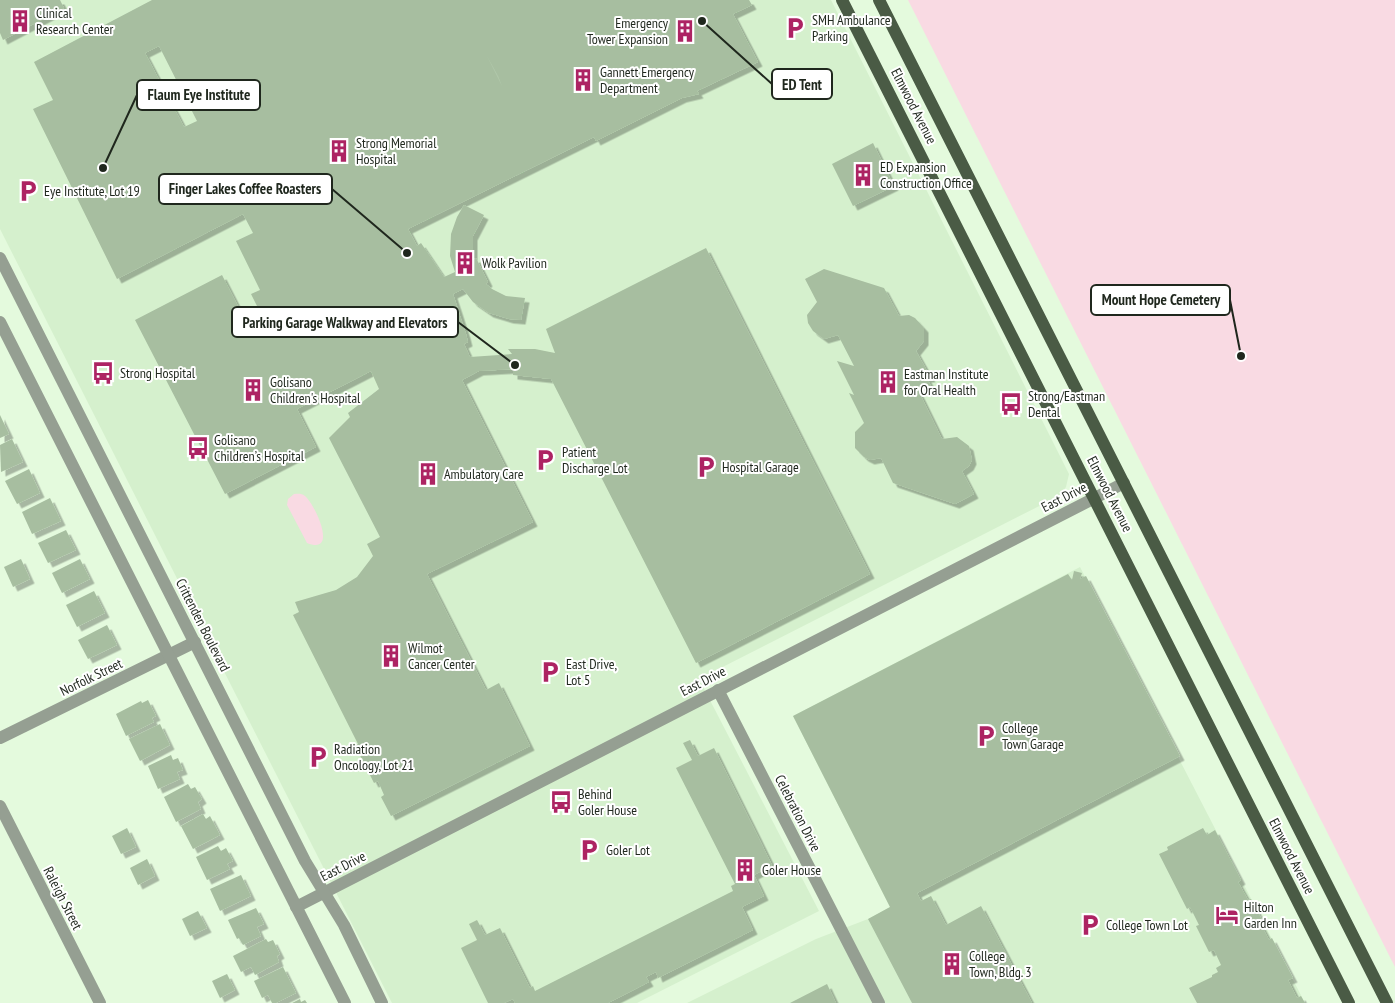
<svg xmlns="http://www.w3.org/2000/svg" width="1395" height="1003" viewBox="0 0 1395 1003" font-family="'PT Sans Narrow',sans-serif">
  <defs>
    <filter id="shadow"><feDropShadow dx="4.5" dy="4.5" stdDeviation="0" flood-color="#0004"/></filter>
  </defs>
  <rect width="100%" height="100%" fill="#e4fadd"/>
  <!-- built -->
  <g fill="#d5f0cd">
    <path d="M0,0H831L1069,474L1066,487L1059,496L699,679L819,911L637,1003H392L0,229Z"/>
    <path d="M1080,567L1305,1003H687L816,939L868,919L890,907L793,716Z"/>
  </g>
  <!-- green -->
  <g fill="#f9dae3">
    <path d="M908,0H1395V967Z"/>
    <path d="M294,494C298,494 301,493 305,496C315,504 339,556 307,543L287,505L288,499Z"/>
  </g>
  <!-- building -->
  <g fill="#a7bea0" fill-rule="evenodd" filter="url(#shadow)">
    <path d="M0,0H60L64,8L3,40L0,33Z"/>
    <path d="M152,0H749L752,5L733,14L758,62L697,91L699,94L682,98L596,141L594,137L408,229L417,246L421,243L444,277L455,272L450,256L451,234L457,217L464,205L484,215L473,236V259L476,258L488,282L486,284L492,289L506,296L525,298L521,320L509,319L489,313L473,302L463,289L453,294L466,334L468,342L464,344L470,357L512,354L508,349H535L555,353L546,329L706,248L870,574L696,663L551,379L513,375V369L479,371L462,380L533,522L427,574L486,690L499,683L530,746L391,816L381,797L384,795L378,781L374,783L367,769L370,768L366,761L364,763L355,746L358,744L293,615L299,612L295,602L336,590L357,577L373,556L367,544L380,537L329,438L350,417L348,413L379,389L371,371L297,409L316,447L225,494L135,320L222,275L244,318L259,310L251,294L260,290L236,241L253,233L243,214L117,279L33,109L53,100L34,62ZM159,46L197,121L184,127L145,53ZM487,56L498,76L502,86Z"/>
    <path d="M873,143L894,186L853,206L832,164Z"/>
    <path d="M824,269L884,288L899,316L909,315L915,318L924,328V341L916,351L931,378H927L934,392L916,386L942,439L957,437L969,446L972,460L969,466L962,471L974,494L955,504L893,483L881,458L870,460L864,457L855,448V432L864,423L849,393L854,395L837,361L854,366L838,335L824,339L813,331L808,323L807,315L817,302L805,279Z"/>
    <path d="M0,415L9,434L0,438Z"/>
    <path d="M12,439L23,462L1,472L0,445Z"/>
    <path d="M29,469L40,493L17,504L5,481Z"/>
    <path d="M50,498L61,521L32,534L22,512Z"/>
    <path d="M66,530L76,550L48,563L38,543Z"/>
    <path d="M21,559L30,579L13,587L4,567Z"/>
    <path d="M80,559L90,579L62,593L52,573Z"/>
    <path d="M1074,571L1082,573L1080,579L1086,576L1180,756L917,893L921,901L931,896L946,925L981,906L1032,1003H912L868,919L890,907L793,716L1068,574L1072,580Z"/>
    <path d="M94,591L105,613L77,627L66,605Z"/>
    <path d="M107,625L117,645L88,659L78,640Z"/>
    <path d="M148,700L156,716L152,718L154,722L126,736L116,714L141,701L142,703Z"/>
    <path d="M160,724L170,745L140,761L129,739Z"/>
    <path d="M690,740L698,756L714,748L772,865L754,875L764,896L742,907L753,930L658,978L656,972L646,977L649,982L608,1003H515L513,999L504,1003H488L461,948L477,940L469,924L477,920L485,935L500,928L530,988L533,986L535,991L733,891L731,886L735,884L676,768L692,760L683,743Z"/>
    <path d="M171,755L173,760L178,758L183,770L177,772L180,779L158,789L148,766Z"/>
    <path d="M188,784L191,789L195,787L202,799L198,802L201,809L176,822L164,797Z"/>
    <path d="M203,814L206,819L210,816L220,835L193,849L181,826Z"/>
    <path d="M127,828L136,847L121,854L112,836Z"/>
    <path d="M1203,828L1207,835L1215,830L1241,880L1238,882L1248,900L1251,899L1263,922L1260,923L1269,940L1272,938L1293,978L1288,980L1297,998L1301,996L1305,1003H1197L1189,988L1212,977V975L1218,972L1216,968L1221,965L1214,950L1209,952L1196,926L1199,925L1190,907L1187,909L1159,854L1168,850L1167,847Z"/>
    <path d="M218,846L221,851L226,848L233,861L227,864L230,869L207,880L196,857Z"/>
    <path d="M147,859L155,876L138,885L130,868Z"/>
    <path d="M241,875L251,896L220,911L210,889Z"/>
    <path d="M256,908L264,924L257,927L261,936L243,945L239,938L237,939L228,920Z"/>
    <path d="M198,911L207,928L190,936L182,919Z"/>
    <path d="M266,939L268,942L273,940L280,954L277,956L279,962L255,975L251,967L241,972L233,956Z"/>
    <path d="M283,967L296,993L276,1003H272L268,995L262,998L254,981Z"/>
    <path d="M227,974L235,990L220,998L212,981Z"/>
    <path d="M827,984L836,1003H790Z"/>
    <path d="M300,999L301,1002L305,1000L307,1003H292Z"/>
  </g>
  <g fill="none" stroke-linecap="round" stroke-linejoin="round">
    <!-- minor -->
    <g stroke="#959f92" stroke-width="12">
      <path d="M718,690L879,1003"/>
      <path d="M0,738L195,642"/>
      <path d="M0,806L100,1003"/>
      <path d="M296,907L1124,483"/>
    </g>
    <!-- tertiary -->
    <g stroke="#959f92" stroke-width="12">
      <path d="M0,258L305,861L344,925L382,1003"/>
      <path d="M0,322L345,1003"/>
    </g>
    <!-- primary -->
    <g stroke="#4a5b45" stroke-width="12">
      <path d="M842,0L1349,1003"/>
      <path d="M879,0L1387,1003"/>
    </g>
  </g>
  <!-- icons -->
  <defs>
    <symbol id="building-bare" viewBox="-9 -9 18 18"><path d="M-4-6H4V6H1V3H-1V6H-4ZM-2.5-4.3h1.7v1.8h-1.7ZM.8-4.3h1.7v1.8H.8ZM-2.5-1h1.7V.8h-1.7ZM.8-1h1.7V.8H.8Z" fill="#ad2363" stroke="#fff" stroke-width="2.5" paint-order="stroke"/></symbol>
    <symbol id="parking-bare" viewBox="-9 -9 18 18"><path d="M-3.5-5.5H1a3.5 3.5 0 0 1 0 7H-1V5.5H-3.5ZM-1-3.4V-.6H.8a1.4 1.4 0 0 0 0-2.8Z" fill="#ad2363" stroke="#fff" stroke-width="2.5" paint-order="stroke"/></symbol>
    <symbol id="bus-bare" viewBox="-9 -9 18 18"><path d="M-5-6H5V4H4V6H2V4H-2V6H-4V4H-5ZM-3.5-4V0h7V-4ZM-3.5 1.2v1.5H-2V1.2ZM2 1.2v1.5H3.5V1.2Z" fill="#ad2363" stroke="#fff" stroke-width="2.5" paint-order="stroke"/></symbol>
    <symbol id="hotel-bare" viewBox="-9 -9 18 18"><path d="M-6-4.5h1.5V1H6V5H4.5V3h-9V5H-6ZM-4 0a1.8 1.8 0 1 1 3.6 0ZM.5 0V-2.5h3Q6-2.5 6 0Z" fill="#ad2363" stroke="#fff" stroke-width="2.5" paint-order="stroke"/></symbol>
  </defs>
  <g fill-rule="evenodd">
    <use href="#building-bare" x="4" y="5" width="32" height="32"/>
    <use href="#parking-bare" x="779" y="12" width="32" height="32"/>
    <use href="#building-bare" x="669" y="15" width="32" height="32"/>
    <use href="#building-bare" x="567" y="64" width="32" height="32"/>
    <use href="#building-bare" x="323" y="135" width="32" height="32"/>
    <use href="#building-bare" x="847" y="159" width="32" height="32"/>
    <use href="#parking-bare" x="12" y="175" width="32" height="32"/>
    <use href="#building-bare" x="449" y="247" width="32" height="32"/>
    <use href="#bus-bare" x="87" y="357" width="32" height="32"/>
    <use href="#building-bare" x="872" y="366" width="32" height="32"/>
    <use href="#building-bare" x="237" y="374" width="32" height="32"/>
    <use href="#bus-bare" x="995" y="388" width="32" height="32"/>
    <use href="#bus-bare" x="182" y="432" width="32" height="32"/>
    <use href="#parking-bare" x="529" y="444" width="32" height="32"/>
    <use href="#parking-bare" x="690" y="451" width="32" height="32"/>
    <use href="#building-bare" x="412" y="458" width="32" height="32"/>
    <use href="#building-bare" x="375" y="640" width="32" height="32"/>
    <use href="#parking-bare" x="534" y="656" width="32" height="32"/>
    <use href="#parking-bare" x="970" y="720" width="32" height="32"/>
    <use href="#parking-bare" x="302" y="741" width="32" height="32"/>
    <use href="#bus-bare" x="545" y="786" width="32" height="32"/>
    <use href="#parking-bare" x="573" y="834" width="32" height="32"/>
    <use href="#building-bare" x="729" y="854" width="32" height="32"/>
    <use href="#hotel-bare" x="1211" y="899" width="32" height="32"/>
    <use href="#parking-bare" x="1074" y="909" width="32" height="32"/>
    <use href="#building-bare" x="936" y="948" width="32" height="32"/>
  </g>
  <g text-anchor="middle" stroke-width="4" stroke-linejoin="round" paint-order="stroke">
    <!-- poi labels -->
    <g font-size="14" fill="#1f271d" stroke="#fff" text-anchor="start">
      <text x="36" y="18">Clinical<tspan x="36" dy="16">Research Center</tspan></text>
      <text x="812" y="25">SMH Ambulance<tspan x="812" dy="16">Parking</tspan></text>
      <text x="668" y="28" text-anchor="end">Emergency<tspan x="668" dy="16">Tower Expansion</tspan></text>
      <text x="600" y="77">Gannett Emergency<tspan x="600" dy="16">Department</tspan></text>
      <text x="356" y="148">Strong Memorial<tspan x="356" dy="16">Hospital</tspan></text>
      <text x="880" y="172">ED Expansion<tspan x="880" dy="16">Construction Office</tspan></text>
      <text x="44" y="196">Eye Institute, Lot 19</text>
      <text x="482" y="268">Wolk Pavilion</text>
      <text x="120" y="378">Strong Hospital</text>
      <text x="904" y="379">Eastman Institute<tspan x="904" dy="16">for Oral Health</tspan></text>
      <text x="270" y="387">Golisano<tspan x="270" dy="16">Children's Hospital</tspan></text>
      <text x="1028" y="401">Strong/Eastman<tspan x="1028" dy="16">Dental</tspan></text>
      <text x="214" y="445">Golisano<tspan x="214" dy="16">Children’s Hospital</tspan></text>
      <text x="562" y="457">Patient<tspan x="562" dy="16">Discharge Lot</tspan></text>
      <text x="722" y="472">Hospital Garage</text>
      <text x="444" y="479">Ambulatory Care</text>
      <text x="408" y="653">Wilmot<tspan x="408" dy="16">Cancer Center</tspan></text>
      <text x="566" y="669">East Drive,<tspan x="566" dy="16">Lot 5</tspan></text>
      <text x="1002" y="733">College<tspan x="1002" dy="16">Town Garage</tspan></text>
      <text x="334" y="754">Radiation<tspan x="334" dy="16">Oncology, Lot 21</tspan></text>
      <text x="578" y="799">Behind<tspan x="578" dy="16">Goler House</tspan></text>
      <text x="606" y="855">Goler Lot</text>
      <text x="762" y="875">Goler House</text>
      <text x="1244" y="912">Hilton<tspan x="1244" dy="16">Garden Inn</tspan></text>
      <text x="1106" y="930">College Town Lot</text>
      <text x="969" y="961">College<tspan x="969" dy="16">Town, Bldg. 3</tspan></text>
    </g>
    <!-- street labels -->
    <g font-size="14" fill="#1f271d" stroke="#fff">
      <text transform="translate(914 106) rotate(63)" y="5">Elmwood Avenue</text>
      <text transform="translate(1110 494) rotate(63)" y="5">Elmwood Avenue</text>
      <text transform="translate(1064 497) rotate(-27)" y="5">East Drive</text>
      <text transform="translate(203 625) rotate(63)" y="5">Crittenden Boulevard</text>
      <text transform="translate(91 677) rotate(-26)" y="5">Norfolk Street</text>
      <text transform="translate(703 681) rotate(-27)" y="5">East Drive</text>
      <text transform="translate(798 813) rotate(63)" y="5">Celebration Drive</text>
      <text transform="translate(1292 856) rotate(63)" y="5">Elmwood Avenue</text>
      <text transform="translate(343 866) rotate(-27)" y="5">East Drive</text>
      <text transform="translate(63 898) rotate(63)" y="5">Raleigh Street</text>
    </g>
  </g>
  <!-- callouts -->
  <path fill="none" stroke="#1f271d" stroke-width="2" d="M702 21L772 84M103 168L137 95M407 253L332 189M1241 356L1230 300M515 365L458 322"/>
  <g fill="#1f271d" stroke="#fff" stroke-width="2">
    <circle cx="702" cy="21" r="5"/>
    <circle cx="103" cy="168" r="5"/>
    <circle cx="407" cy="253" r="5"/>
    <circle cx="1241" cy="356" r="5"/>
    <circle cx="515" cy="365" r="5"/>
  </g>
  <g fill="#fff" stroke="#1f271d" stroke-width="2">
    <rect x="772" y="69" width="60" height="30" rx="5"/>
    <rect x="137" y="80" width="123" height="30" rx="5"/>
    <rect x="159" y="174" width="173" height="30" rx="5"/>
    <rect x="1091" y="285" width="139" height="30" rx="5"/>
    <rect x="232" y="307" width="226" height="30" rx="5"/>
  </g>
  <g font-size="15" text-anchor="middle" font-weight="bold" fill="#1f271d">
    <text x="802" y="90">ED Tent</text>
    <text x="199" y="100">Flaum Eye Institute</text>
    <text x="245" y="194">Finger Lakes Coffee Roasters</text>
    <text x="1161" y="305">Mount Hope Cemetery</text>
    <text x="345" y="328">Parking Garage Walkway and Elevators</text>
  </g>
</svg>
